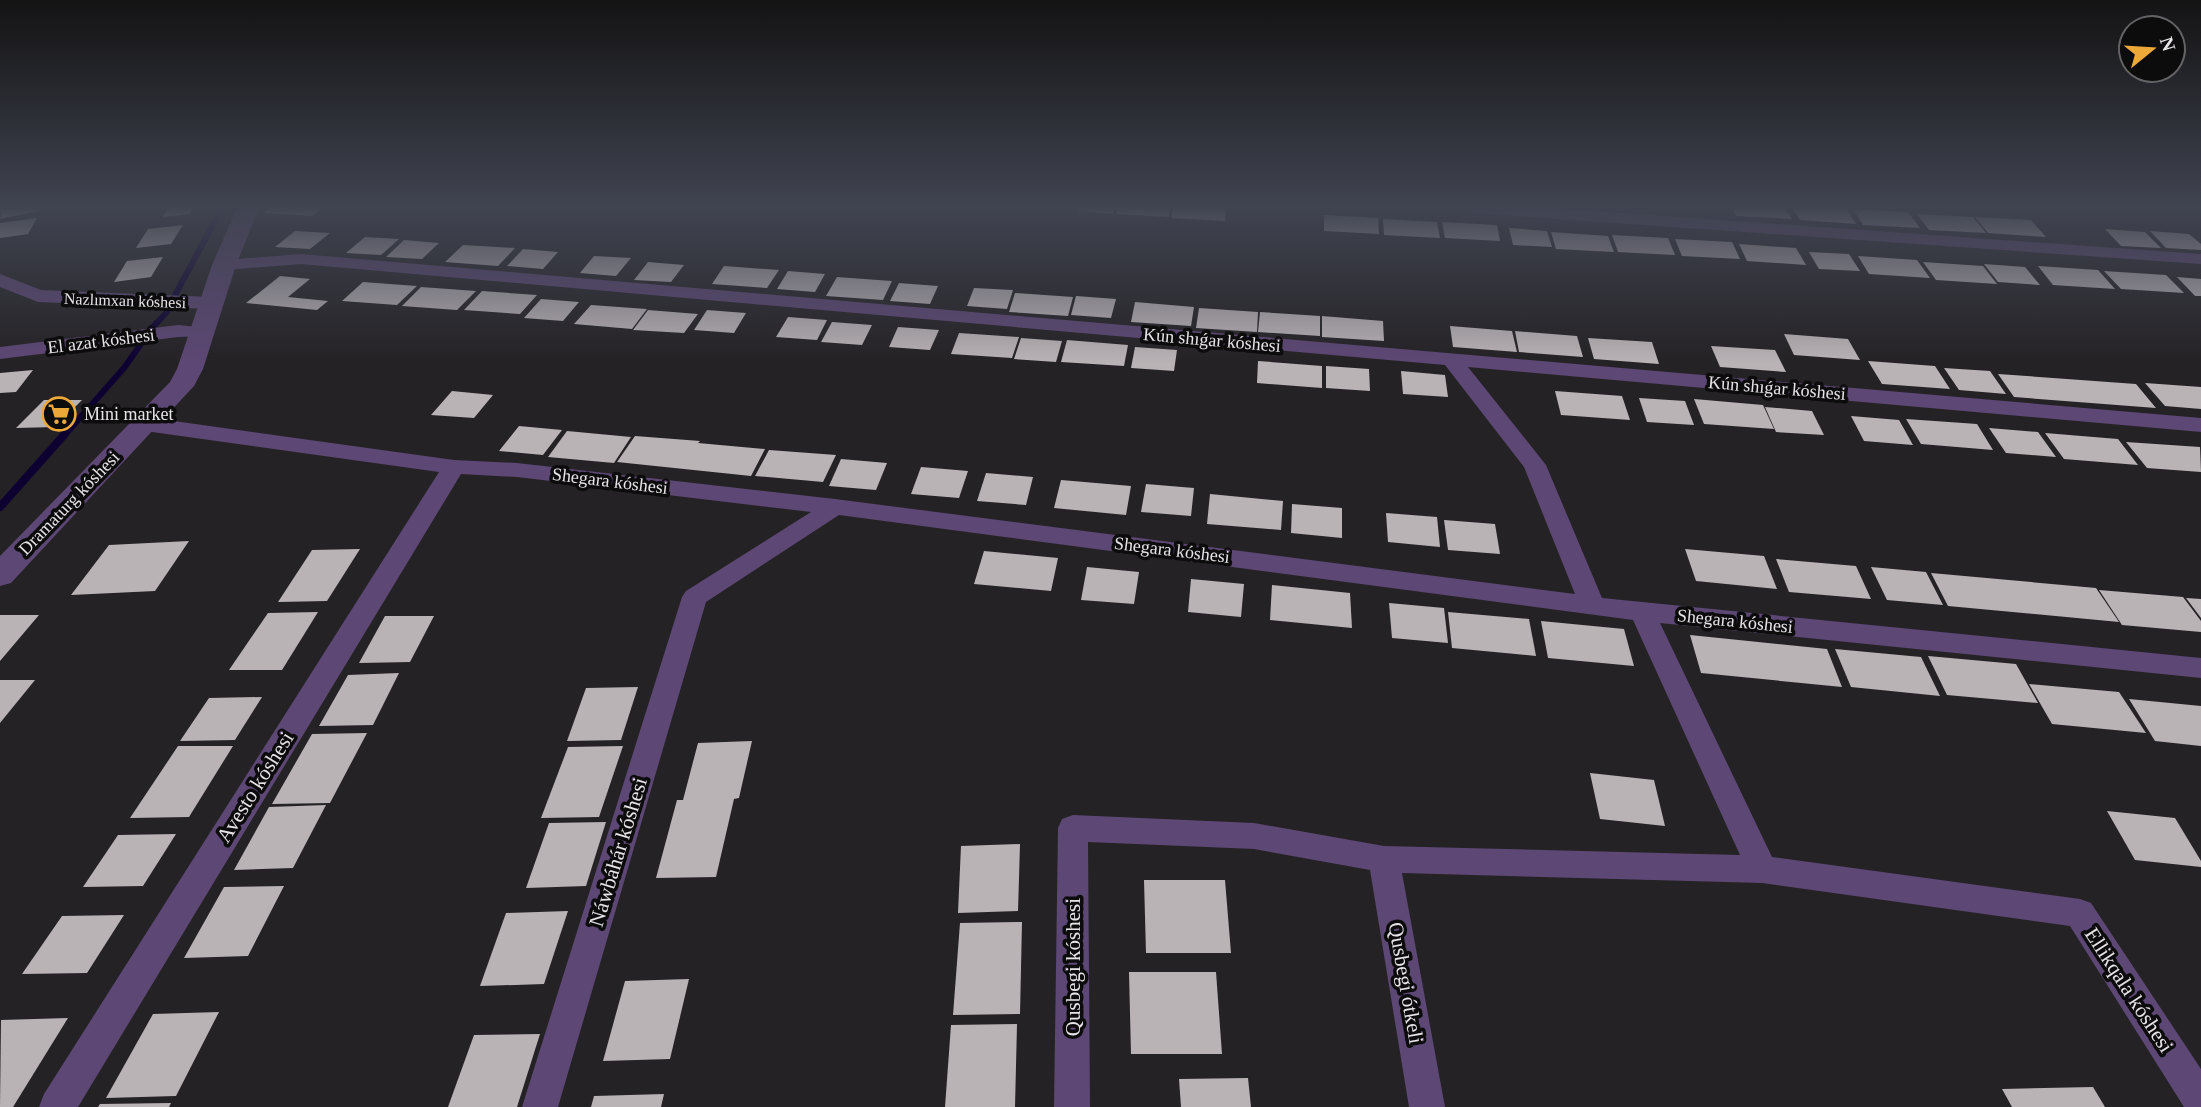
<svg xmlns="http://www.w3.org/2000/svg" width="2201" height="1107" viewBox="0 0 2201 1107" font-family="Georgia,serif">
  <rect width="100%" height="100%" fill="#252225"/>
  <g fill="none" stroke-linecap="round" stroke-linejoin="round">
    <!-- stream-far1 -->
    <g stroke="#0d0132" stroke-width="6">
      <path d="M175,295L222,208"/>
      <path d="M151,329L167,312"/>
      <path d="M63,437L124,368L143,341"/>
    </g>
    <!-- stream -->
    <path stroke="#0d0132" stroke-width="8" d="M0,507L64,435"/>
  </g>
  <!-- building -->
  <g fill="#bab3b6">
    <path d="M39,208V211L0,219L2,209Z"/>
    <path d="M168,208H193L190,214L163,217Z"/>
    <path d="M270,208H323L312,216L264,213Z"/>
    <path d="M1078,208H1114L1113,214L1077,211Z"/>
    <path d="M1117,208H1170L1169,217L1116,214Z"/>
    <path d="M1173,208H1226L1225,221L1171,218Z"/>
    <path d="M1732,208H1785L1792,219L1736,216Z"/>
    <path d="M1793,208H1846L1856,224L1800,220Z"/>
    <path d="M1853,209L1908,212L1920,228L1863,225Z"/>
    <path d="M1917,214L1973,217L1986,233L1929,230Z"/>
    <path d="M1324,215L1378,218L1379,234L1324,231Z"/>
    <path d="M1975,217L2031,220L2046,237L1988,233Z"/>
    <path d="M37,218L28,234L0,238V223Z"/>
    <path d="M1383,219L1437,222L1440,238L1384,235Z"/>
    <path d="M1442,222L1497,225L1500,241L1445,238Z"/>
    <path d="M183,225L171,244L136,248L148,229Z"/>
    <path d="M1509,228L1547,231L1552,247L1513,245Z"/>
    <path d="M2105,229L2145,232L2161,248L2121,246Z"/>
    <path d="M295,231L330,233L310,249L275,247Z"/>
    <path d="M2150,231L2189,234L2201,244V250L2166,248Z"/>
    <path d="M1551,232L1608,236L1614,252L1556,249Z"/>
    <path d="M1612,235L1668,238L1675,255L1618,252Z"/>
    <path d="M365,237L399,239L381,255L346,253Z"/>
    <path d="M1675,239L1732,242L1740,259L1682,256Z"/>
    <path d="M404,240L439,243L422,259L386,257Z"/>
    <path d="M1739,244L1796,248L1806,265L1747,261Z"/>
    <path d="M463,245L515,248L498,266L445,262Z"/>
    <path d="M523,249L558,252L543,269L507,266Z"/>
    <path d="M1809,252L1849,254L1860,271L1819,269Z"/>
    <path d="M594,256L631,258L616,276L580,273Z"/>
    <path d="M1858,256L1917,260L1930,278L1869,274Z"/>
    <path d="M163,257L151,277L114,282L127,261Z"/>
    <path d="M648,262L684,265L671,282L634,280Z"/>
    <path d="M1923,262L1983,266L1997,284L1936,280Z"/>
    <path d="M1984,264L2025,267L2040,285L1998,282Z"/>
    <path d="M724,266L779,270L767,288L712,284Z"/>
    <path d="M2038,266L2098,270L2115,289L2053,285Z"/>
    <path d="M788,271L825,274L815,292L777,289Z"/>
    <path d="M2104,271L2166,275L2184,293L2121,289Z"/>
    <path d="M280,276L310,279L288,297L328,301L317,310L246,303Z"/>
    <path d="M837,277L892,281L883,300L826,296Z"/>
    <path d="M2177,277L2201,279V296H2195Z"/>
    <path d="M363,282L417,286L397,305L342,301Z"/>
    <path d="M899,283L938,286L930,304L890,301Z"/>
    <path d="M421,287L476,291L457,310L402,306Z"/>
    <path d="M974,288L1013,290L1007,309L967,306Z"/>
    <path d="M482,291L537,295L520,314L464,310Z"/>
    <path d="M1015,293L1073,297L1068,316L1009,312Z"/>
    <path d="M1076,296L1116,299L1111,318L1071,315Z"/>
    <path d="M541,299L579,302L563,321L524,318Z"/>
    <path d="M1135,302L1194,307L1191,326L1131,322Z"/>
    <path d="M591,305L647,309L632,329L574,324Z"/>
    <path d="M1199,308L1258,312L1257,332L1196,328Z"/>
    <path d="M648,310L698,314L684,333L633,330Z"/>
    <path d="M707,310L746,313L734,333L694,330Z"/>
    <path d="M1260,312L1320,316V336L1258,332Z"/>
    <path d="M1322,316L1383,321L1384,341L1322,337Z"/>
    <path d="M788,317L827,320L817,340L776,337Z"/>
    <path d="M832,322L872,325L862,345L821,342Z"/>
    <path d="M1450,326L1512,331L1517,352L1453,347Z"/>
    <path d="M898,327L939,330L930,350L889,347Z"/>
    <path d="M1515,331L1577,336L1583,357L1519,352Z"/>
    <path d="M959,333L1019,337L1012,358L951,354Z"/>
    <path d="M1784,334L1848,339L1860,360L1794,355Z"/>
    <path d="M1021,338L1062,341L1056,362L1014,359Z"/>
    <path d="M1588,338L1652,342L1659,364L1594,359Z"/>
    <path d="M1067,340L1128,345L1124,366L1061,362Z"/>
    <path d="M1711,346L1775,350L1786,372L1720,367Z"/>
    <path d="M1135,347L1177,350L1174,371L1131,368Z"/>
    <path d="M1258,361L1322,366V388L1257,383Z"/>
    <path d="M1868,361L1935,366L1950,389L1882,384Z"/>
    <path d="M1326,366L1369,369L1370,391L1326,388Z"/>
    <path d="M1944,368L1990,371L2006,394L1959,390Z"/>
    <path d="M33,370L16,392L0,393V373Z"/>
    <path d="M1401,371L1445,375L1448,397L1403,394Z"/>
    <path d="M1998,374L2136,384L2156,408L2014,397Z"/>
    <path d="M2145,383L2201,387V409L2165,406Z"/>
    <path d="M452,391L493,395L474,418L431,415Z"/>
    <path d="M1555,391L1622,396L1630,420L1561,415Z"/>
    <path d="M1639,398L1685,401L1694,425L1647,422Z"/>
    <path d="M1694,399L1763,405L1774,429L1704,424Z"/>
    <path d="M44,400H82L55,427L16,428Z"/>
    <path d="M1765,407L1812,411L1824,435L1776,432Z"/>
    <path d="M1851,416L1899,420L1913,445L1864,441Z"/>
    <path d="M1906,419L1977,424L1993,450L1921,444Z"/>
    <path d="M519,426L562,430L543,455L499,451Z"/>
    <path d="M1989,428L2038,432L2056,457L2006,453Z"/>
    <path d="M567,431L631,437L614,463L548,457Z"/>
    <path d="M2045,433L2118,439L2138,465L2064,459Z"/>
    <path d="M635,436L700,441L698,443L765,449L751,476L617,462Z"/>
    <path d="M2126,442L2200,447L2201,472L2147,468Z"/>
    <path d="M769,450L836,455L823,482L755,476Z"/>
    <path d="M841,459L887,463L876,490L829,486Z"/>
    <path d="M921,467L968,471L959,498L911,494Z"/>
    <path d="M986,473L1033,477L1026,505L977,501Z"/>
    <path d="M1061,480L1131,486L1126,515L1054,508Z"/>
    <path d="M1146,484L1194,488L1191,516L1141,512Z"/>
    <path d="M1210,494L1283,501L1281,530L1207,524Z"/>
    <path d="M1292,504L1342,508V538L1291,533Z"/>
    <path d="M1386,513L1437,517L1440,547L1388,542Z"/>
    <path d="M1444,520L1495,524L1500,554L1448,550Z"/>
    <path d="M189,541L155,591L71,595L109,545Z"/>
    <path d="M360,549L327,601L278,602L312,550Z"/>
    <path d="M1685,549L1764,556L1777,589L1696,581Z"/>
    <path d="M984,551L1058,558L1051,591L974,584Z"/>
    <path d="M1776,559L1856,566L1871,599L1789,592Z"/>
    <path d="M1087,567L1139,572L1134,604L1081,600Z"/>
    <path d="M1871,567L1926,572L1943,605L1887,600Z"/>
    <path d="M1931,573L2096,588L2119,622L1948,606Z"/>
    <path d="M1191,579L1244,584L1241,617L1188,612Z"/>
    <path d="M1272,585L1350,593L1352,628L1270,620Z"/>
    <path d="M2099,590L2183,597L2201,621V632L2122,625Z"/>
    <path d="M2186,598L2201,599V618Z"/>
    <path d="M1389,603L1444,608L1448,643L1392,638Z"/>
    <path d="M318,612L282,670H229L268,613Z"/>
    <path d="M1448,612L1529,619L1536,656L1452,648Z"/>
    <path d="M0,615H39L0,661Z"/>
    <path d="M385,616H434L410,662L359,663Z"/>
    <path d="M1541,621L1624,629L1634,666L1548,658Z"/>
    <path d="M1690,635L1827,649L1842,687L1701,673Z"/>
    <path d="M1835,649L1921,657L1940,696L1851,687Z"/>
    <path d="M1928,656L2016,664L2038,703L1947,695Z"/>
    <path d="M399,673L373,725L319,726L348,675Z"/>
    <path d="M0,680H35L0,723Z"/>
    <path d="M2029,684L2119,692L2146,733L2052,724Z"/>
    <path d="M638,687L621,740L567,741L586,688Z"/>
    <path d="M262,697L235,740L180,741L209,698Z"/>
    <path d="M2129,699L2201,706V746L2155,741Z"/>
    <path d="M367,733L330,803L272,804L312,734Z"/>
    <path d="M752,741L739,798L734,799L716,877L656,878L677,800H683L698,743Z"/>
    <path d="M178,746H233L189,817L130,818Z"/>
    <path d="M623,746L599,817L541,818L568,747Z"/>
    <path d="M1590,773L1654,780L1665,826L1600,819Z"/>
    <path d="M326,805L293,868L234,870L269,807Z"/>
    <path d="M2107,811L2175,818L2201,861V867L2135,860Z"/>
    <path d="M606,822L586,886L526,888L549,823Z"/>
    <path d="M176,834L143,886L83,887L118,835Z"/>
    <path d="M1020,844L1018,911L958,913L961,846Z"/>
    <path d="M1144,880H1225L1231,953H1146Z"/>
    <path d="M284,886L248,956L184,958L224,887Z"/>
    <path d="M568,911L544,984L480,986L506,913Z"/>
    <path d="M124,915L87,973L22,974L62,916Z"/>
    <path d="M1022,922L1020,1014L953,1015L960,923Z"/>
    <path d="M1129,972H1216L1222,1054H1131Z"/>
    <path d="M689,979L670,1059L603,1061L625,981Z"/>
    <path d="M219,1012L176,1096L106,1098L153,1014Z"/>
    <path d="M68,1018L13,1107H0L1,1020Z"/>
    <path d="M1017,1024L1015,1107H945L951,1025Z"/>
    <path d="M540,1034L517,1107H448L474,1035Z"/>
    <path d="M1248,1078L1251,1107H1181L1179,1079Z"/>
    <path d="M2093,1087L2105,1107H2012L2002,1089Z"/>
    <path d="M664,1094L661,1107H591L594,1096Z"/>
    <path d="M171,1103L169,1107H98L100,1104Z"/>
  </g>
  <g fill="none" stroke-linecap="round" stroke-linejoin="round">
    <!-- minor -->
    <g fill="#5d4774" fill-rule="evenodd">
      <path d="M1467,208H1550L2201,254V264L1475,213Z"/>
      <path d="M301,254L2201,418V432L1468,367L1546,465L1602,598L2201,658V678L1660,623L1772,857L2080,899L2091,903L2201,1069V1107H2184L2070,926L1762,883L1402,873L1445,1107H1409L1370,870L1254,849L1088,842L1090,1107H1054L1058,828L1062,819L1073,815L1254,823L1384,846L1740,855L1633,620L839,515L706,602L558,1107H522L682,597L686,591L811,512L517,477L461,474L78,1107H39L44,1094L439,472L145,431L137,429L134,424L137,419L145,417L454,460L517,463L835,499L1575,594L1524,467L1445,365L301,264L224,270L215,265L224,260Z"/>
      <path d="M0,274L41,290L211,297L221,303L211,309L38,302L0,287Z"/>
      <path d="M178,325L209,328L212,332L209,336L178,337L0,359V347Z"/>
    </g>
    <!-- tertiary -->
    <path fill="#5d4774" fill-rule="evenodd" d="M237,208H259L236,265L203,369L194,386L11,583L0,586V556L170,382L177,369L212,265Z"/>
  </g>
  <!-- sky -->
  <linearGradient id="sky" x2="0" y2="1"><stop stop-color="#141314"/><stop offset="0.57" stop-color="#404451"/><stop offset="1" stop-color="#404451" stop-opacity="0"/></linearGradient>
  <rect width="2201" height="363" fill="url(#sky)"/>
  <!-- icons -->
  <defs>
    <symbol id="supermarket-ring" viewBox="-11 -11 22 22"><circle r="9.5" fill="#0d0c0d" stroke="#eca93a" stroke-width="1.5"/><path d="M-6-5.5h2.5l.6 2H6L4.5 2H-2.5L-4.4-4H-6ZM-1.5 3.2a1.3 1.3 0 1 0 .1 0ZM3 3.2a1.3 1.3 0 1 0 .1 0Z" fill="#eca93a"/></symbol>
  </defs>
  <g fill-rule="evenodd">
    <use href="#supermarket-ring" x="40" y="395" width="38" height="38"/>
  </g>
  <g text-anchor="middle" stroke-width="7" stroke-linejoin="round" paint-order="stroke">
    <!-- far-street labels -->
    <g font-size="16" fill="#e7e4e7" stroke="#0d0c0d">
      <text transform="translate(125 300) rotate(2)" y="6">Nazlımxan kóshesi</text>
    </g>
    <!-- street labels -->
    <g font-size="18" fill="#e7e4e7" stroke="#0d0c0d">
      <text transform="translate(1212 340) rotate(5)" y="6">Kún shıǵar kóshesi</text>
      <text transform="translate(101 341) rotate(-7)" y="6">El azat kóshesi</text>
      <text transform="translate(1777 388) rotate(5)" y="6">Kún shıǵar kóshesi</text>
      <text transform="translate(610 481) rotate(7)" y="6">Shegara kóshesi</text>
      <text transform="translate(69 503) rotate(-46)" y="6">Dramaturg kóshesi</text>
      <text transform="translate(1172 550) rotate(7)" y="6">Shegara kóshesi</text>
      <text transform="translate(1735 621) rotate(6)" y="6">Shegara kóshesi</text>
    </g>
    <!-- poi labels -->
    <g font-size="18" fill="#e7e4e7" stroke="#0d0c0d" text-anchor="start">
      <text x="84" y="420">Mini market</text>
    </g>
    <!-- near-street labels -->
    <g font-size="21" fill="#e7e4e7" stroke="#0d0c0d">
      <text transform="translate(255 787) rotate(-58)" y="7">Avesto kóshesi</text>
      <text transform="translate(618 852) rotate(-73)" y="7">Náwbáhár kóshesi</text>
      <text transform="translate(1073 967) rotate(-90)" y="7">Qusbegi kóshesi</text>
      <text transform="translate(1406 983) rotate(80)" y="7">Qusbegi ótkeli</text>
      <text transform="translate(2129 990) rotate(57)" y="7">Ellikqala kóshesi</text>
    </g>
  </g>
  <!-- north arrow -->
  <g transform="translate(2152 49) rotate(72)"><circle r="33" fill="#0d0c0d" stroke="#646264" stroke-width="2"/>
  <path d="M0-5L12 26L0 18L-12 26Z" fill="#eca93a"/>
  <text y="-10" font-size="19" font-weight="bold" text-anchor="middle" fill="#e7e4e7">N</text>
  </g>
</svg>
